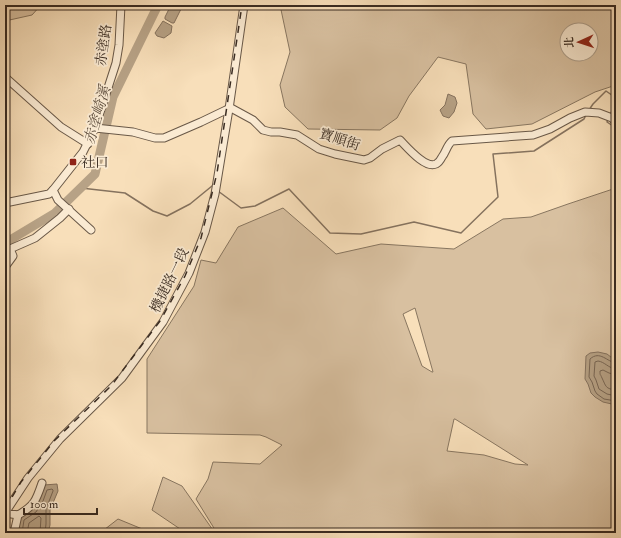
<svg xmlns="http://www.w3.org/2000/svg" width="621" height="538" viewBox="0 0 621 538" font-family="'IM FELL Double Pica','Noto Serif TC',serif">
  <rect width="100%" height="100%" fill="#f8dfba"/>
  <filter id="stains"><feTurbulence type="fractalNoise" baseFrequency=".005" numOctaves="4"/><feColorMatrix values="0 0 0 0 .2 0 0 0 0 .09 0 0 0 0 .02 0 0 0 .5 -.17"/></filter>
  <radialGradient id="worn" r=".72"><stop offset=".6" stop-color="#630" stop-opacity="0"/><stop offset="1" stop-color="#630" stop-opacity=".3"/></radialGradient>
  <!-- green -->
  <g fill="#d8c0a0" stroke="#887660" fill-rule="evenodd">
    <path d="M5,5H41L32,15L5,21Z"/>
    <path d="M280,5H616V85L595,92L532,124L486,129L473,114L466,64L438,57L409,96L397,118L380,130L308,129L285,107L280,85L290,52ZM567,30H591V54H567Z"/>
    <path d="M616,188V533H217L196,499L208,479L213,462L260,464L282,445L266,437L260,435L147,433V359L194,286L201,260L216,263L238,227L283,208L336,254L381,244L454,249L503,219L531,217L568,204ZM415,308L433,372H432L422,366L403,314ZM454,419H455L528,465L515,464L484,455L447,451Z"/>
    <path d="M163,477L182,486L215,533H186L152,510Z"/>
    <path d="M118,519L152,533H100Z"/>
  </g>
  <!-- water -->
  <g fill="#b7a286" stroke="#85725e">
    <path d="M171,5H183L174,23H172L165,19V17Z"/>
    <path d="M163,21L172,26L171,33L164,38L157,36L155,33Z"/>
    <path d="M448,94L455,97L457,103L454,112L449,118L443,116L440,110L445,105Z"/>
    <path d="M598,352L607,354L616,361V405L603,402L595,397L591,393L588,384L585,379L586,356L590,353Z"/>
    <path d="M57,484L58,491L50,510V525L48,533H18L20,518L33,509L39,500L44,485Z"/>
  </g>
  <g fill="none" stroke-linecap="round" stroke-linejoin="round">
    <!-- shore -->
    <g stroke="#786654" stroke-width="1">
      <path d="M616,363C607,362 600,350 590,359L589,377L592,382L595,391L597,394L604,399L616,401"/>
      <path d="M616,369C608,368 605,362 598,361L595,362L594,376L596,380L599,389L607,394L616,396"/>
      <path d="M616,375L609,373L603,370L600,371C600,376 600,373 602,378C606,386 605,389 616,390"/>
      <path d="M22,533L24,520L36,512L43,501L47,490L52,489L53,490V491L46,509V524L45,533"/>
      <path d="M27,533L29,523L39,516L41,518L40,533"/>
    </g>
    <!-- stream -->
    <g stroke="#85725e" stroke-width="1.5">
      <path d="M589,110L593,104L606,91L616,98"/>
      <path d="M610,115L616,102"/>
      <path d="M608,119L607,122L616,128"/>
      <path d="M81,188L125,193L153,211L167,216L190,204L212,186L214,187"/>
      <path d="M218,191L241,208L255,206L289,189L330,233L361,234L414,222L461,233L498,197L493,154L534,151L584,119L586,115"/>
    </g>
    <!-- river -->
    <path stroke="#b7a286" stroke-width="9" d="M5,243L55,213L95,174L113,97L158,5"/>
    <defs>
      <g id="minor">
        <path d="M5,77L61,127L88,144"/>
        <path d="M95,128L133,132L155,138H164L201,122L226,110L231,108L253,120L263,130L271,132H280L297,135L319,149L335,154L364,160L370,158L382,149L400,140C407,147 425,169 436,164C438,163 441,159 442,157C446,152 447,145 452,141L533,135L550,129L570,118L585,112L599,113L612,118L616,122"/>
        <path d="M53,190L58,200L91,230"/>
        <path d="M5,203L49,194L53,190L83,152L95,128L116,63L119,45L121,5"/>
        <path d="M5,267L13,256L10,249L35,238L60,218L69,209"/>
        <path d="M18,515L5,513L28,478L60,439L122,378L163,322L189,273L205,232L215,194L229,109L244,5"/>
        <path d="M18,515C34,506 36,501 42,483"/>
        <path d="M14,533L18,515"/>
      </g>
    </defs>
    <!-- minor casing -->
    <use href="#minor" stroke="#695847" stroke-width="9"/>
    <!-- minor -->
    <use href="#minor" stroke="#faead2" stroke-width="7"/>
    <!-- rail -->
    <path stroke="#392b21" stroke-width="1.5" stroke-dasharray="7 7" stroke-linecap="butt" d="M5,509L21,482L55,440L111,386L160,321L185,276L201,238L217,173L242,5"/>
  </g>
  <!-- markers -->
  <rect fill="#8f2418" stroke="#faead2" stroke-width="1.5" x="69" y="158" width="8" height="8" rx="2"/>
  <g text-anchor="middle" stroke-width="3.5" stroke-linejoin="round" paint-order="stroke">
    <!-- street labels -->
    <g font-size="14" fill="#392b21" stroke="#faead2">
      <text transform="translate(103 45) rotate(-82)" y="5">赤塗路</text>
      <text transform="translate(340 139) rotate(18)" y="5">寶順街</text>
      <text transform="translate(169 280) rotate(-64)" y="5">機捷路一段</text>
    </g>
    <!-- poi labels -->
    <g font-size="14" fill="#392b21" stroke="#faead2" text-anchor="start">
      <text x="81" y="167">社口</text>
    </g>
    <!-- water labels -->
    <g font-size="15" font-style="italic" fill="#5f4f3f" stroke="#faead2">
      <text transform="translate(97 115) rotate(-74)" y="5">赤塗崎溪</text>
    </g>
  </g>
  <!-- margin -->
  <rect width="621" height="538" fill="none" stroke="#f8dfba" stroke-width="20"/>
  <rect x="6" y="6" width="609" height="526" fill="none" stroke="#392b21" stroke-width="2"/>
  <rect x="10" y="10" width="601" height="518" fill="none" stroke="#392b21"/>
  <!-- north arrow -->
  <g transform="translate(579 42) rotate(267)"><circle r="19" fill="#faead2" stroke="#ad9e8b"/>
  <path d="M0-3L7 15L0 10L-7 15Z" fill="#8f2418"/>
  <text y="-6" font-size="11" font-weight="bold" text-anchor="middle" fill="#392b21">北</text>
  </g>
  <!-- scale -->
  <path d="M24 508v6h73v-6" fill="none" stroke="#392b21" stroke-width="2"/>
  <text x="30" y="508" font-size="12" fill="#392b21" stroke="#faead2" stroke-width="3" paint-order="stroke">100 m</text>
  <rect width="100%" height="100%" filter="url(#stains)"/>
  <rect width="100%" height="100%" fill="url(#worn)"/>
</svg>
